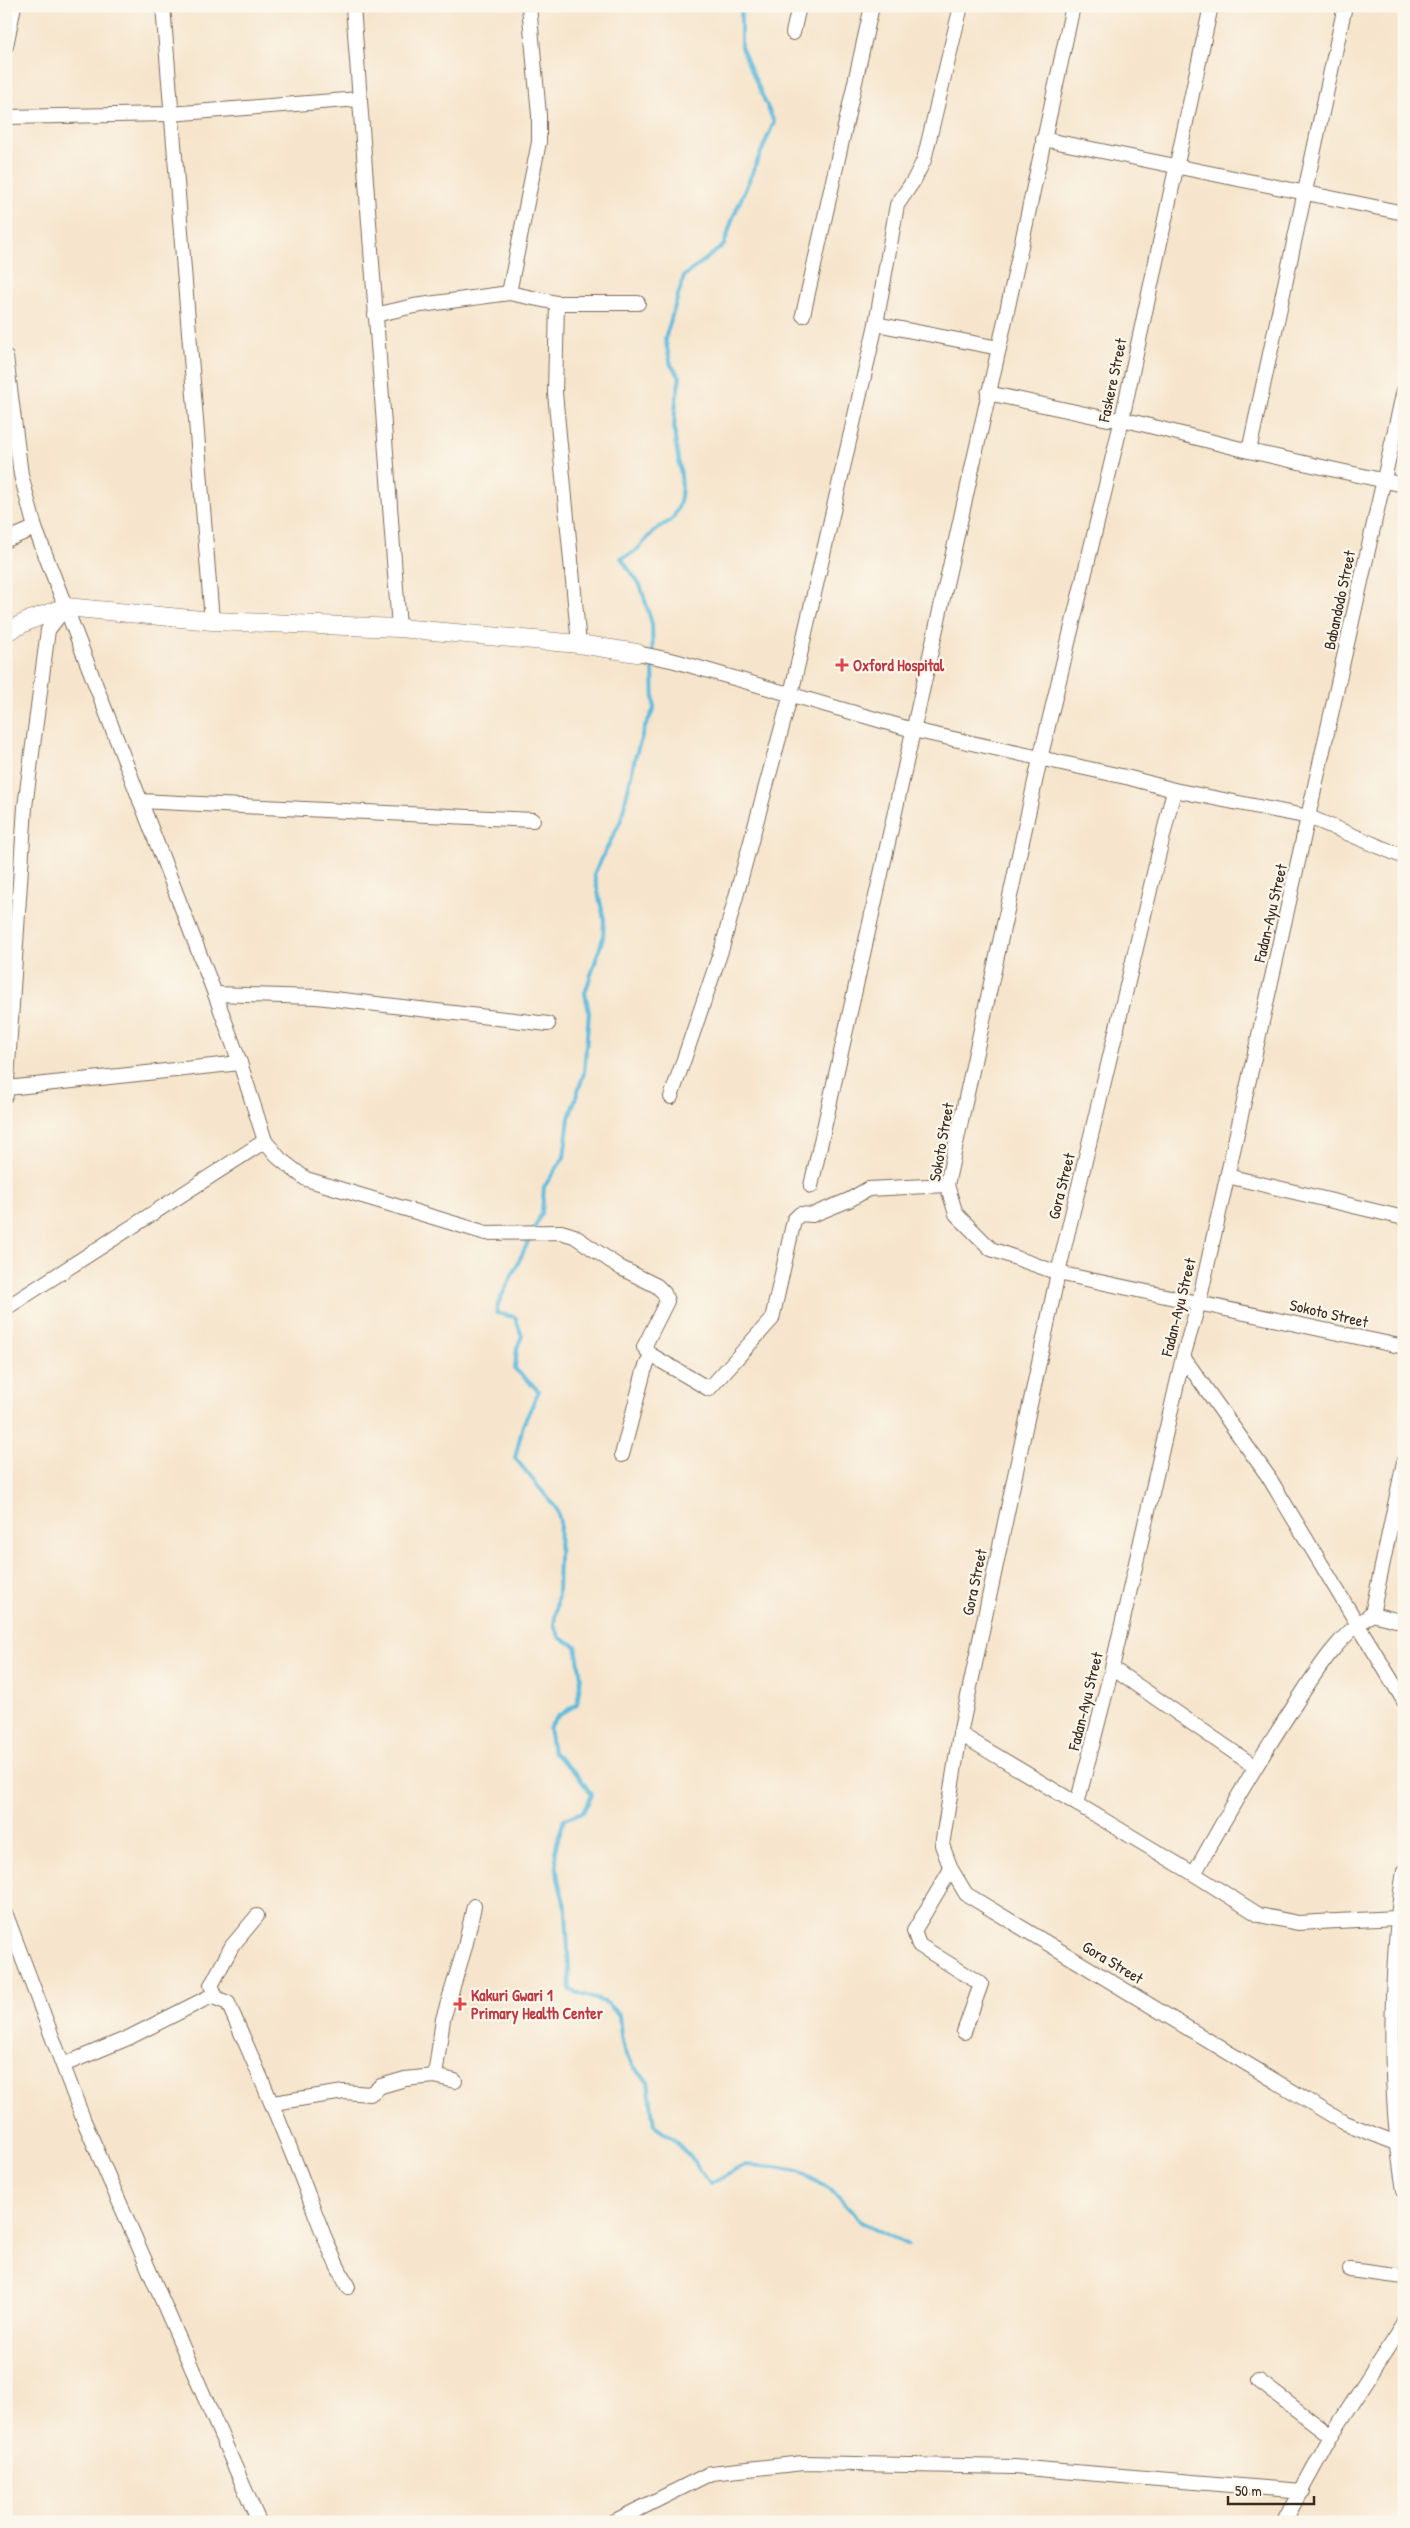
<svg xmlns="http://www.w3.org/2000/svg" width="1410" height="2528" viewBox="0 0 1410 2528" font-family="'Patrick Hand',sans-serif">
  <rect width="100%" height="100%" fill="#fbf7ec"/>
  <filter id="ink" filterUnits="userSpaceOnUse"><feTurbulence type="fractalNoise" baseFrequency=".02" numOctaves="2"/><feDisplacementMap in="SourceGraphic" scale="10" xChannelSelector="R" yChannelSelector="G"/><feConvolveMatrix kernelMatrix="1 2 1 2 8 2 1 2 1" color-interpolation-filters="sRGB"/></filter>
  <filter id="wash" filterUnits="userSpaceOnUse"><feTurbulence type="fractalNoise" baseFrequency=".0096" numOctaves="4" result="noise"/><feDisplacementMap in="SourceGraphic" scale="20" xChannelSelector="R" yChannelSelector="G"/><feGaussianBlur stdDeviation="1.12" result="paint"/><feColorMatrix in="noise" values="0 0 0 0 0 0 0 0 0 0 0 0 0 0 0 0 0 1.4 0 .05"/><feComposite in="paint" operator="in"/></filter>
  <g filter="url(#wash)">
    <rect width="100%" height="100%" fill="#f6e5cc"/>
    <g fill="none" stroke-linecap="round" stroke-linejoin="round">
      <!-- stream -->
      <g stroke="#5fbbdd" stroke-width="4">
        <path d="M534,1229L542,1212L544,1187L564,1157L569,1118L584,1073L589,1012L585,993L603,938L604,919L594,874L621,820L635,758L645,727L654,709L652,624L641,587L621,558C640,551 640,545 653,532C659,526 670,523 674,516C689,492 678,464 675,438C673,417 676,397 680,377L671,365L665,339L684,276L724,245L732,220L774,122L741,47V6"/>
        <path d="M531,1236L498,1304L496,1313L515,1317L522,1336L517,1348L515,1369L539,1391L523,1425L515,1458L556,1508L560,1521L558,1593L554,1625L560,1638L576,1646L581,1677L577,1704L558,1716L549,1728L553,1752L577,1775L592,1795L583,1812L564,1819L555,1850L558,1879L566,1910L570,1990L607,2003L619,2015C622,2049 622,2058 648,2081L654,2125C679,2141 694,2160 710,2184L745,2165L776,2167L798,2171L832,2190L861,2222L908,2245"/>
      </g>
    </g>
  </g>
  <g filter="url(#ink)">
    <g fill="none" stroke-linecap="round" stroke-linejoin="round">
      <defs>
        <g id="minor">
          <path d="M163,6L212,621"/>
          <path d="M353,6L399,628"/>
          <path d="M1211,6L1122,419L1040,759L947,1185L956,1214L991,1249L1058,1273L1404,1347"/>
          <path d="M793,33L799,6"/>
          <path d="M6,46L14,6"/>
          <path d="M6,117L170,114L359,99"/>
          <path d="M1043,139L1404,213"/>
          <path d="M509,293L539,142V115L529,6"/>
          <path d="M557,303L555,393L579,644"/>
          <path d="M375,315L414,306L509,293L557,303H638"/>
          <path d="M803,315L872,6"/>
          <path d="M876,324L999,348"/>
          <path d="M6,357L21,475L35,528L215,994L240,1063L265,1141L280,1159L306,1179L486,1233L561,1232L574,1236L621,1268L657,1286L664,1293L667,1301L644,1347L651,1355L644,1371L622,1455"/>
          <path d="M988,393L1108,419H1122L1249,451L1404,485"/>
          <path d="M1249,451L1345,6"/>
          <path d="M6,540L35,528"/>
          <path d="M637,653L675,661L913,730L1130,778L1174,790L1309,817L1404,857"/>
          <path d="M1174,790L1058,1273L960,1734L942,1845L951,1869L966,1894L1343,2122L1396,2143"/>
          <path d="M140,801L533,820"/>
          <path d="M215,994L317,997L548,1024"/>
          <path d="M7,1088L240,1063"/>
          <path d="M6,1095L25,807L48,630L66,607"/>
          <path d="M671,1097L722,948L791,694L876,324L897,205L914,180L924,160L961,6"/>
          <path d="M1227,1176L1404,1218"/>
          <path d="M811,1186L999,348L1073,6"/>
          <path d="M6,1308L265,1141"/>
          <path d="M651,1355L709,1389L772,1319L794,1220L800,1214L812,1215L849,1200L868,1189L947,1185"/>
          <path d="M1183,1357L1268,1476L1404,1701"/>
          <path d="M1372,1614L1404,1622"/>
          <path d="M1112,1668L1254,1766"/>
          <path d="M960,1734L1194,1874L1259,1915L1298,1923L1396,1918"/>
          <path d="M1077,1804L1112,1668L1183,1357L1199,1302L1404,390"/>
          <path d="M951,1869L914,1931L919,1945L981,1984L964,2032"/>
          <path d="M1404,1871C1397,1913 1395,1954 1393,1996C1391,2062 1393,2125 1404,2190"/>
          <path d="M1194,1874C1226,1816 1259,1759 1296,1703C1317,1670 1338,1636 1372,1614L1404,1462"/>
          <path d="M6,1915L84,2121L259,2522"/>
          <path d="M216,1997L211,1985L213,1982L232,1946L257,1916"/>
          <path d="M63,2065L128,2038L211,1996L228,2003C251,2055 274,2107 295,2161C312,2203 326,2247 348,2287"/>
          <path d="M435,2076L443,2019L465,1947L474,1906"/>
          <path d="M273,2103L344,2092L370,2094L381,2086L405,2079L435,2076L455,2081"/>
          <path d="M1350,2270L1404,2277"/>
          <path d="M1259,2381L1331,2436"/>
          <path d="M613,2522L711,2473L803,2463L1014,2467L1302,2491"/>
          <path d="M1284,2522L1331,2436L1404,2323"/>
        </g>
        <path id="major" d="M6,632L30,620L66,607L212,621L399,628L579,644L637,653"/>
      </defs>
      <!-- minor casing -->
      <use href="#minor" stroke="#7c6b5b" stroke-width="16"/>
      <!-- major casing -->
      <use href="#major" stroke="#7c6b5b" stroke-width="19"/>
      <!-- minor -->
      <use href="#minor" stroke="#fff" stroke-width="14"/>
      <!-- major -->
      <use href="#major" stroke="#fff" stroke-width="18"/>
    </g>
  </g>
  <!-- markers -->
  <g fill="#e0444e" stroke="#fbf7ec" stroke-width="2">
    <path d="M839.5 657.5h5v5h5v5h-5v5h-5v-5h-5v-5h5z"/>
    <path d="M457.5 1996.5h5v5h5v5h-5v5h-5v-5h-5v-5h5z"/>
  </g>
  <g text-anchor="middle" stroke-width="4.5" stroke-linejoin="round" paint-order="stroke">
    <!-- street labels -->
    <g font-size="16" fill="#3b2a1e" stroke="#fbf7ec">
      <text transform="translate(1112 380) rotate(-78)" y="6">Faskere Street</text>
      <text transform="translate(1339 600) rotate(-78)" y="6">Babandodo Street</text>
      <text transform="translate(1270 913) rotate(-77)" y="6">Fadan-Ayu Street</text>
      <text transform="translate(941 1142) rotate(-80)" y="6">Sokoto Street</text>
      <text transform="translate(1061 1186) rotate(-76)" y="6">Gora Street</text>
      <text transform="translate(1178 1307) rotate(-76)" y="6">Fadan-Ayu Street</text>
      <text transform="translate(1329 1313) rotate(13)" y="6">Sokoto Street</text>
      <text transform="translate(974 1582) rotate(-78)" y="6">Gora Street</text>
      <text transform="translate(1085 1701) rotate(-76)" y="6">Fadan-Ayu Street</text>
      <text transform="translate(1113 1962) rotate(31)" y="6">Gora Street</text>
    </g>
    <!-- health labels -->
    <g font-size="16" font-weight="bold" fill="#be3a42" stroke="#fbf7ec" text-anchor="start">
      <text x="853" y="671">Oxford Hospital</text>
      <text x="471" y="2001">Kakuri Gwari 1<tspan x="471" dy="18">Primary Health Center</tspan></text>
    </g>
  </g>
  <!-- margin -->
  <rect width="1410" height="2528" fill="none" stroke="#fbf7ec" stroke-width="25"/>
  <!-- scale -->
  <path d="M1228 2496v8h86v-8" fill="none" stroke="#3b2a1e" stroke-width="2.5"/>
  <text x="1235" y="2496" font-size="15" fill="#3b2a1e" stroke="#fbf7ec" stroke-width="4" paint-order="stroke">50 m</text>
</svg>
